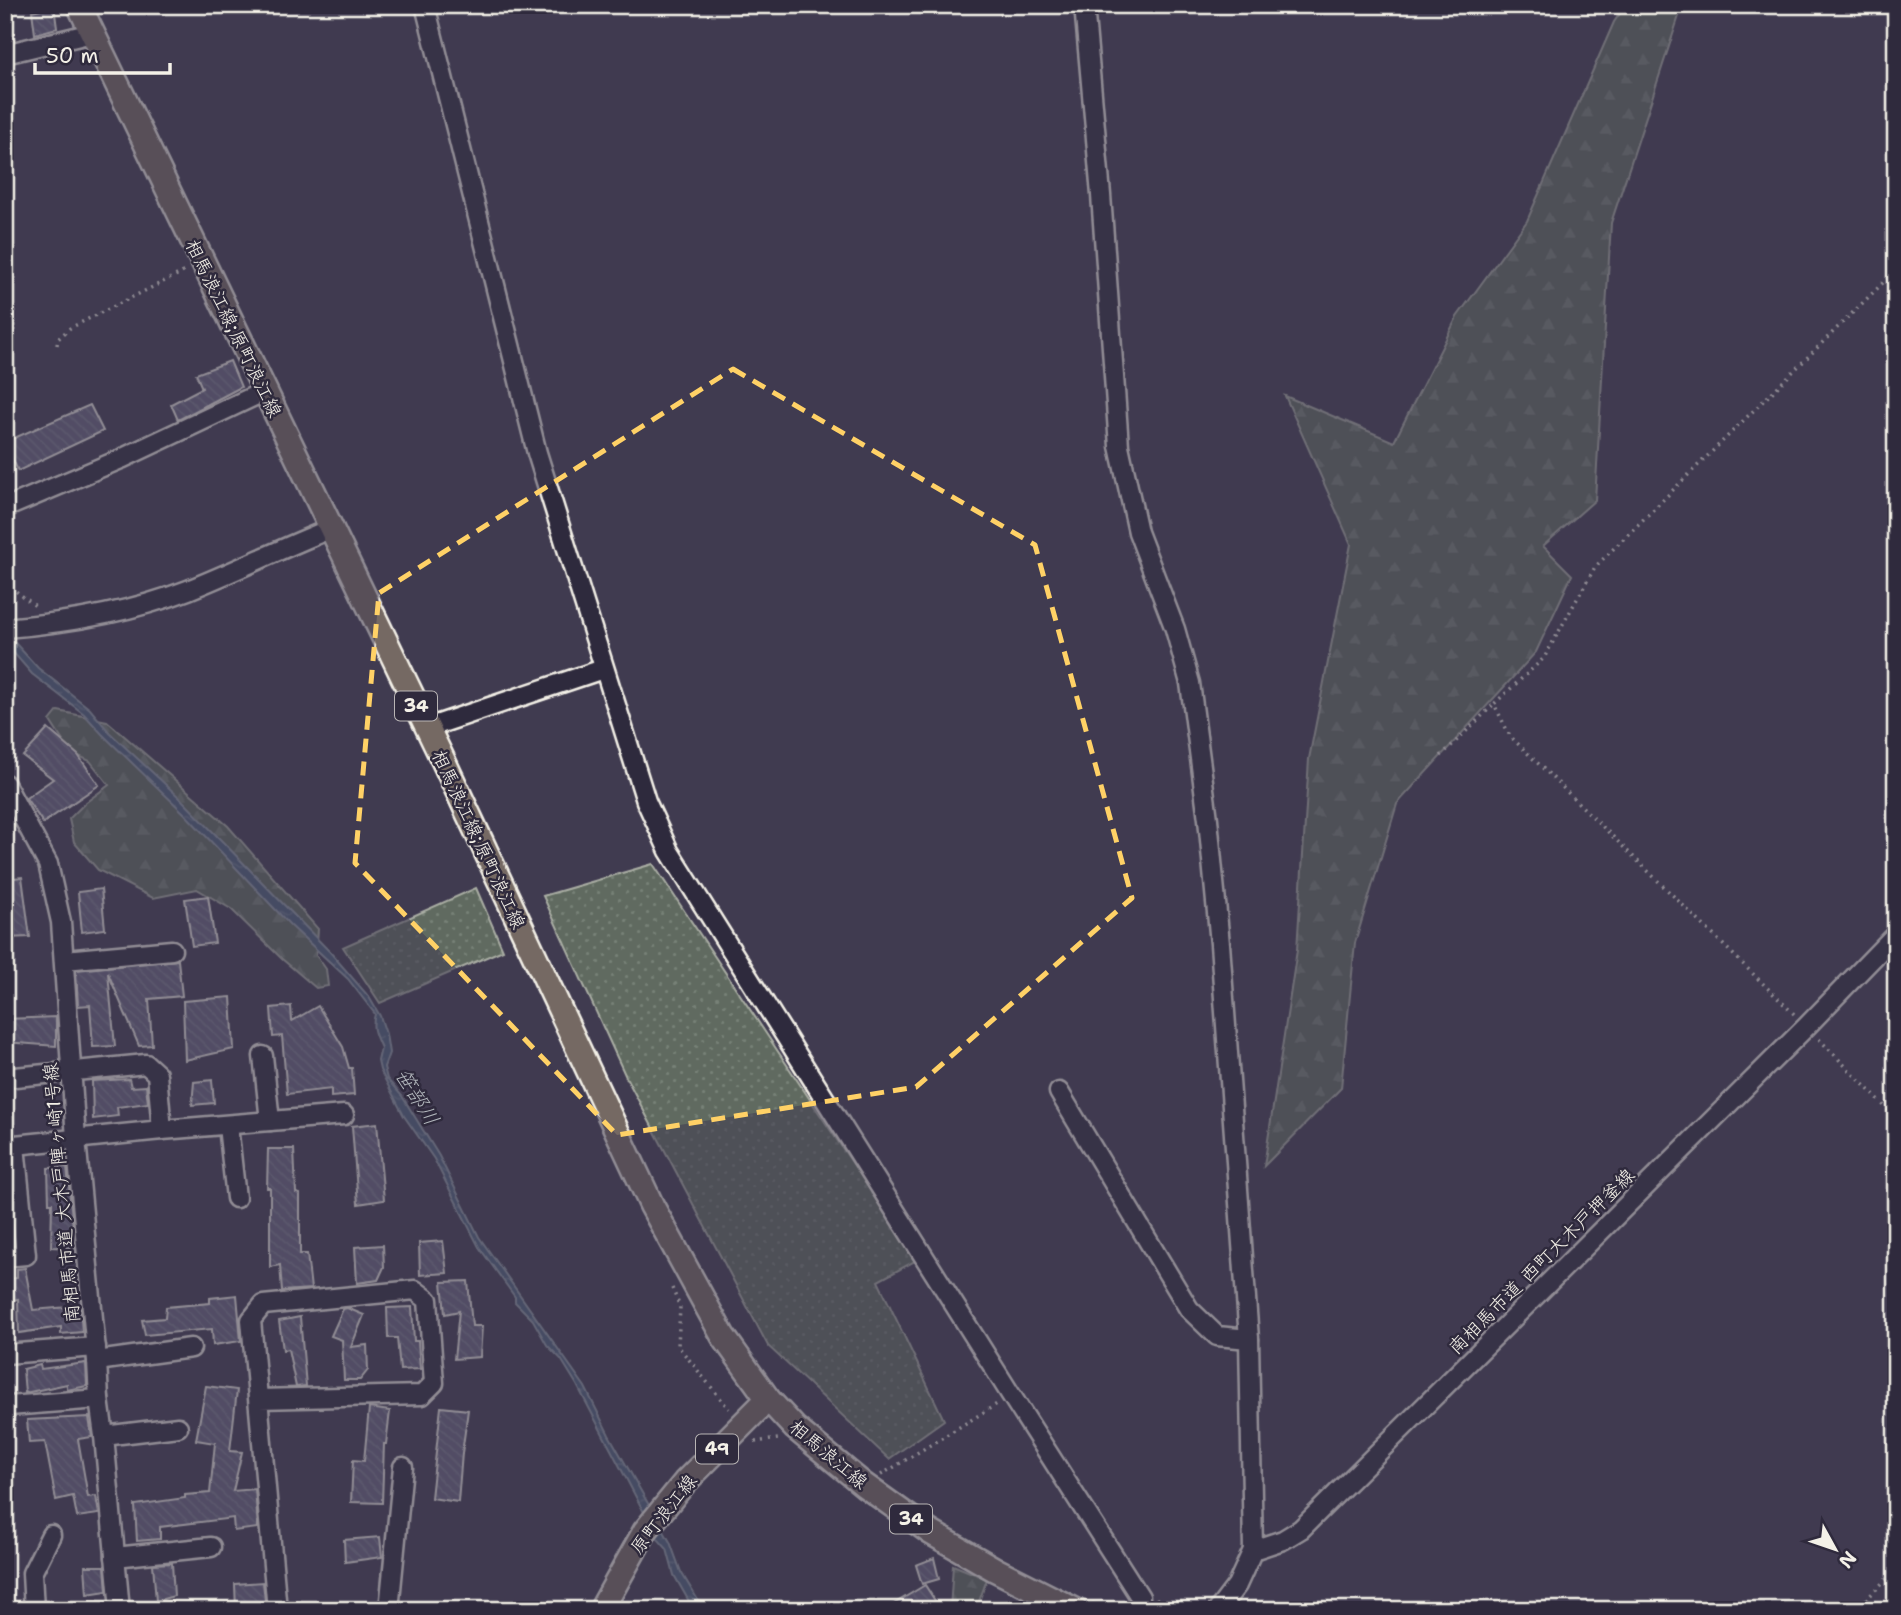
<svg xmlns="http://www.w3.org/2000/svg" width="1901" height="1615" viewBox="0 0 1901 1615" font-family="'Shantell Sans','Klee One',sans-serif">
  <defs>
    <pattern id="grass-dots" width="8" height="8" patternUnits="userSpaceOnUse" patternTransform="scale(1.75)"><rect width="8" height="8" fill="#606b60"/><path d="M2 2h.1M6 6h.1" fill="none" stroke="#778177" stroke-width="1.8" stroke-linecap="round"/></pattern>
    <pattern id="forest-firs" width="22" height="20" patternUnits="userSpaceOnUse" patternTransform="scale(1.75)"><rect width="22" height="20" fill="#606b60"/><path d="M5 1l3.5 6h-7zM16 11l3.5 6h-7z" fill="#778177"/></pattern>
    <pattern id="water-ripples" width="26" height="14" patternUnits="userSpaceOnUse" patternTransform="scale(1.75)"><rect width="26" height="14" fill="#4e617a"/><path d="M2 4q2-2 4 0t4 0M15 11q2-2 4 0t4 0" fill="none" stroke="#68788d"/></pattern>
    <pattern id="building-back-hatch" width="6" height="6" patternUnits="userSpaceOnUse" patternTransform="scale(1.75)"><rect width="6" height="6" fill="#67647e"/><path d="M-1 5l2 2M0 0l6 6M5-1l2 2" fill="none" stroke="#7d7b90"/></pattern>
  </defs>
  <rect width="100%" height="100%" fill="#403b50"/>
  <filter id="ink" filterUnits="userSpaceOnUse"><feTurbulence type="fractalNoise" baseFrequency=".0143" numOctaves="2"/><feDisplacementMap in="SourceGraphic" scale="14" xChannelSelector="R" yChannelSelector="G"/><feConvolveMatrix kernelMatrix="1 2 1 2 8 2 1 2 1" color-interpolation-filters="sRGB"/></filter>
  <g filter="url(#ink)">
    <!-- grass -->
    <g fill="url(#grass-dots)" stroke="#aaaea4" stroke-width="2">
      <path d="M653,864L917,1260L878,1281L944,1420L889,1459L768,1346L626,1077L543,896Z"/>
      <path d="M476,888L503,950L380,1003L343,947Z"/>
    </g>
    <!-- forest -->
    <g fill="url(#forest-firs)" stroke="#aaaea4" stroke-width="2">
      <path d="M1626,5H1685L1679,16L1611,223L1595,500L1543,546L1572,575L1536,652L1397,804L1355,943L1341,1088L1264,1166L1297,950L1309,759L1351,544L1285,396L1394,442L1457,317L1527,221L1614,22Z"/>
      <path d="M58,711L107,721L228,826L318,929L316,955L326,969L328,986L316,988L282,959L231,909L197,889L153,898L98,870L74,842L69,819L85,803L109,785L90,761L70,752L50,721Z"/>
      <path d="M953,1565L987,1579L976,1610H950Z"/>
    </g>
    <!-- water -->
    <path fill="url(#water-ripples)" stroke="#909ba6" stroke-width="2" d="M5,632L38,668L90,709L110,733L180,798L330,952L369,997L380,1016L386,1034L389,1053L384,1067L387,1079L402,1096L439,1156L479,1237L585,1387L609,1435L670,1542L681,1572L704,1610H694L674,1575L667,1549L658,1539L577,1385L561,1359L547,1345L533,1320L515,1302V1297L479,1247L434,1159L404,1116L380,1070L378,1061L381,1048C375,1035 371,1028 375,1014L348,979L290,925L185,814L102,734L84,714L32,674L5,643Z"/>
    <!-- building -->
    <g fill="url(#building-back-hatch)" stroke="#f4f1e8" stroke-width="2">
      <path d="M54,6L57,28L35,34L32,11Z"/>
      <path d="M230,361L241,387L178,420L171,404L202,388L196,374Z"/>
      <path d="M90,405L103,431L18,471L5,442Z"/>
      <path d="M48,729L78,755L99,785L43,823L26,798L53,779L23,756Z"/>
      <path d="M22,877L30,937L5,938V879Z"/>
      <path d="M101,889L105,929L82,932L78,892Z"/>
      <path d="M208,896L215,943L192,946L185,899Z"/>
      <path d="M178,960L182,996L149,999L152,1045L139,1046L108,973L115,1046L93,1047L90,1005L78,1006L76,970Z"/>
      <path d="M231,997L234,1049L185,1060L183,1001Z"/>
      <path d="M291,1006L292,1021L318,1006L343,1047L349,1068H352L354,1095L331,1097V1089L287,1094L282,1036L273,1037L271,1008Z"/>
      <path d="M56,1017V1046L5,1042V1019Z"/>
      <path d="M129,1079L131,1087L146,1086L148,1103L117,1107L118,1116L93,1119L92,1081Z"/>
      <path d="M212,1080L214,1103L192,1105L194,1082Z"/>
      <path d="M377,1123L384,1200L358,1204L352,1126Z"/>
      <path d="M268,1149H294L296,1193L300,1194V1254H307L311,1289L282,1291L280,1265L270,1267V1188H267Z"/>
      <path d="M67,1167L75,1248L51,1247L52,1203H49L48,1168Z"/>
      <path d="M443,1241L447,1273L420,1275L419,1243Z"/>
      <path d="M383,1245L384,1267L378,1280L357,1283L355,1247Z"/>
      <path d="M25,1268L33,1310L80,1306L82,1332L61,1334V1327L19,1333L18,1299L7,1301L5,1280L17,1278V1269Z"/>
      <path d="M468,1281L472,1326H482L480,1357L454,1359L459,1311L445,1314L442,1282Z"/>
      <path d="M237,1295L241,1341L213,1345L212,1329L145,1335L142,1320L165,1318L166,1307L210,1303V1298Z"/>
      <path d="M412,1307L414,1341H418L420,1369L400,1370L397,1338H388L387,1308Z"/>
      <path d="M347,1308L364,1315L351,1347L367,1345L368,1370L360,1380H344L342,1340L331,1336L343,1309Z"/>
      <path d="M300,1317L306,1386L296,1387L288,1349L283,1350L279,1321Z"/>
      <path d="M86,1363L87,1386L67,1390V1384L25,1393L23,1369L40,1365L41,1369Z"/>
      <path d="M206,1386L237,1390L230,1451L242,1452L233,1491L255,1489L258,1528L234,1531L233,1518L160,1527V1539L137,1541L135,1505L185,1498V1495L210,1493L215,1443L196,1440Z"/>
      <path d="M441,1407L468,1410L462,1453L458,1502L431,1498Z"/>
      <path d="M369,1408L390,1411L386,1444H384L382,1503L351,1502L353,1460L364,1461Z"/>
      <path d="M89,1417L92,1437L78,1439L88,1497L96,1496L99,1514L77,1517L73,1496L56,1500L45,1442L29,1443L27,1420Z"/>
      <path d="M380,1537L382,1557L345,1562L344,1540Z"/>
      <path d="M934,1558L939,1579L922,1584L916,1565Z"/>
      <path d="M172,1563L174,1596L156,1601L153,1564Z"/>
      <path d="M85,1566H105L107,1591L87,1594Z"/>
      <path d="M263,1582L266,1610H236L235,1584Z"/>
      <path d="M925,1585L941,1610H884Z"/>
    </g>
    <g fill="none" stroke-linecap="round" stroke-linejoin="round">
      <defs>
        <g id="minor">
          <path d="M425,5L537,453L646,801L669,851L1011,1395L1140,1597"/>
          <path d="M1084,5L1101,195L1119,446L1138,532L1175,629L1190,683L1208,819L1220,944L1249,1339L1253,1550"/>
          <path d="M5,54L92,33"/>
          <path d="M5,508L121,459L265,391"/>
          <path d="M5,628C67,623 129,613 188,590C236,571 282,548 330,529"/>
          <path d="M427,728L603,669"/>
          <path d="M5,784L48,864L61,922L76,1139L97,1361L99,1399L104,1436L120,1610"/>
          <path d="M65,960L172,950"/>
          <path d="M263,1056L270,1121"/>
          <path d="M5,1078L146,1064L157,1074L162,1130"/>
          <path d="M1059,1092L1189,1309L1217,1336L1249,1339"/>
          <path d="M228,1126L236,1198"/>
          <path d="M5,1146L162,1130L344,1115"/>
          <path d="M5,1257L26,1255L15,1146"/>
          <path d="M5,1354L96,1347"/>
          <path d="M97,1361L191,1348"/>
          <path d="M259,1399L422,1395L434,1383L428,1300L415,1290L263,1305L251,1320L277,1610"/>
          <path d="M9,1406L99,1399"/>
          <path d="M104,1436L178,1427"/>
          <path d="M115,1557L211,1547"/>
          <path d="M34,1610L32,1573L51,1535"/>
          <path d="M389,1610L403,1467"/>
          <path d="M1218,1610L1237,1585L1253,1550L1283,1540L1301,1529L1806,1027L1896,934"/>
        </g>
        <g id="major">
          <path d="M79,5L443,760L652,1206L723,1336L768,1399L795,1428L864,1485L930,1532L996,1570L1075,1610"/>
          <path d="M601,1610L645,1531L685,1482L768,1399"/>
        </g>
      </defs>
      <!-- minor casing -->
      <use href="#minor" stroke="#f4f1e8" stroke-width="23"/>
      <!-- major casing -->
      <use href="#major" stroke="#f4f1e8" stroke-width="28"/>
      <!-- path -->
      <g stroke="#f4f1e8" stroke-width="3.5" stroke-dasharray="2 5" stroke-linecap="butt">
        <path d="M57,345L58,339L70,328L185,271"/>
        <path d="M5,583L38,608"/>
        <path d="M1441,756L1494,704"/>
        <path d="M1794,1014L1510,736L1494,704L1544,658L1595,567L1896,270"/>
        <path d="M1819,1039L1896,1118"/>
        <path d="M672,1288L680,1307L678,1346L729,1409"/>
        <path d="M755,1442L778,1439"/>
        <path d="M881,1475L997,1404"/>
        <path d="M1156,1598L1164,1610"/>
        <path d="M1092,1603L1106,1610"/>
        <path d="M1856,1610L1896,1569"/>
      </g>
      <!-- minor -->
      <use href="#minor" stroke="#2f2a3d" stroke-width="18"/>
      <!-- major -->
      <use href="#major" stroke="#756964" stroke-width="23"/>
    </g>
  </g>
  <!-- marked area -->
  <path d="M0 0H1901V1615H0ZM733,369L1035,545L1132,898L916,1087L617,1135L355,863L379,593Z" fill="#403b50" fill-opacity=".55" fill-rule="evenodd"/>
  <path fill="none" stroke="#ffd166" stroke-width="5" stroke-dasharray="14 9" stroke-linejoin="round" d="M733,369L1035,545L1132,898L916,1087L617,1135L355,863L379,593Z"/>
  <g text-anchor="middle" stroke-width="5" stroke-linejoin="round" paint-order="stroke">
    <!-- shield labels -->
    <g fill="#2f2a3d" stroke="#b9b5b5" stroke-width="2">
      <rect x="395" y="691.5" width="42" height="29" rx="5"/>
      <rect x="696" y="1434.5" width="42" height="29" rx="5"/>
      <rect x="890" y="1504.5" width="42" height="29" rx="5"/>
    </g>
    <g font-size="18" font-weight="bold" fill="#f4f1e8">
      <text x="416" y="712">34</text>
      <text x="717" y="1455">49</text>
      <text x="911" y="1525">34</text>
    </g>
    <!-- street labels -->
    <g font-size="19" fill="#f4f1e8" stroke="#2f2a3d">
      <text transform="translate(234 328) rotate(64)" y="7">相馬浪江線;原町浪江線</text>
      <text transform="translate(479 839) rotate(65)" y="7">相馬浪江線;原町浪江線</text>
      <text transform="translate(61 1193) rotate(-95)" y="7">南相馬市道 大木戸陣ヶ崎1号線</text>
      <text transform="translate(1541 1261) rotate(-45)" y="7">南相馬市道 西町大木戸押釜線</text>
      <text transform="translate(829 1454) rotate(40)" y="7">相馬浪江線</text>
      <text transform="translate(663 1514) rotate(-52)" y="7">原町浪江線</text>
    </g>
    <!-- water labels -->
    <g font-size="21" font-style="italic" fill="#b2b7bc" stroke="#2f2a3d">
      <text transform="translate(417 1097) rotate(58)" y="7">笹部川</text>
    </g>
  </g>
  <!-- margin -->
  <rect width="1901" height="1615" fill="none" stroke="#2f2a3d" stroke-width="28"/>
  <rect x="14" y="14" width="1873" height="1587" fill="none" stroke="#f4f1e8" stroke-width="2.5" filter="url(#ink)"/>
  <!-- north arrow -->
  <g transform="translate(1835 1549) rotate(130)" stroke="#2f2a3d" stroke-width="5" paint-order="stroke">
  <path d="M0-5L12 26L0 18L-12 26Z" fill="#f4f1e8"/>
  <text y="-10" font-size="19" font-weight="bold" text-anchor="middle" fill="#f4f1e8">N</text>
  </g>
  <!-- scale -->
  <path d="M35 63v10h135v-10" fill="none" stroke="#f4f1e8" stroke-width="3.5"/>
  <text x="46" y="63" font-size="21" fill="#f4f1e8" stroke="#2f2a3d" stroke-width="5" paint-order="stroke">50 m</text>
</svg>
